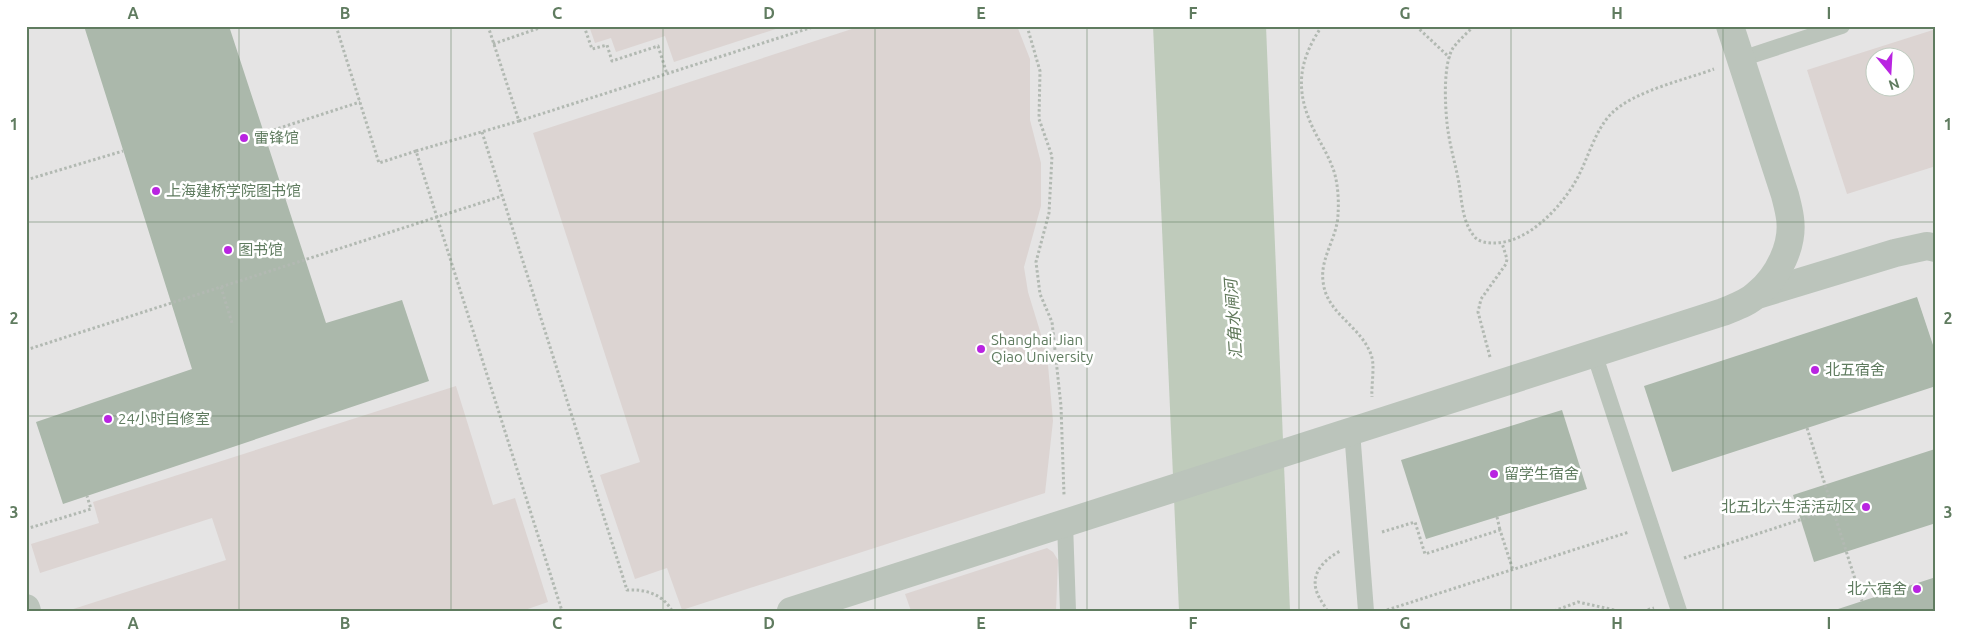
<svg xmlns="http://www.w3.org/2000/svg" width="1962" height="637" viewBox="0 0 1962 637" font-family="Ubuntu,'Noto Sans SC',sans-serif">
  <rect width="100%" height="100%" fill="#f5f1f3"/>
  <!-- built -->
  <path fill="#e5e4e4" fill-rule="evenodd" d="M26,26H1936V611H26ZM1874,58H1904V88H1874Z"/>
  <!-- green -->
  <g fill="#dcd4d2" fill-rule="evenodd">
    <path d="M589,26H785L674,62L665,36L616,52L611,38L595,43Z"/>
    <path d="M861,26H1017L1030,59V120L1041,163V206L1024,267L1028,292L1047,354L1053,421L1045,493L682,610L667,568L635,579L600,475L640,462L533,133Z"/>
    <path d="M1936,29V166L1847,194L1807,70ZM1874,58H1904V88H1874Z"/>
    <path d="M456,386L493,505L515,498L548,602L522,611H67L226,560L212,518L40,573L31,544L99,523L93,502Z"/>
    <path d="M1047,548L1053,552L1058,560L1056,611H911L905,594Z"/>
  </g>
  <!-- water -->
  <path fill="#bfcbbb" d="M1153,26H1266L1290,611H1179Z"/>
  <!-- building -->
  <g fill="#abb8ab">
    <path d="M84,26H229L326,323L402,300L429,381L63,504L36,422L192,369Z"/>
    <path d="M1917,297L1936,354V386L1672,472L1644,386Z"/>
    <path d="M1562,410L1587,489L1426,539L1401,460Z"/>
    <path d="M1935,449L1936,523L1814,562L1793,495Z"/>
    <path d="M1936,577V611H1835V610Z"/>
  </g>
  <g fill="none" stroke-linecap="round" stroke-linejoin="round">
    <!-- path -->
    <g stroke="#b2b9b2" stroke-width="3" stroke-dasharray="2.5 2.5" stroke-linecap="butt">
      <path d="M336,26L379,163L416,151L562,611"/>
      <path d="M584,26L592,49L607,45L612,61L658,46L667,74"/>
      <path d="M1027,26L1040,71L1039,119L1052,156L1049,213L1036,262L1040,294L1052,322L1061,406L1064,495"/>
      <path d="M1322,26C1301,57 1295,84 1309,119C1315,135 1326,150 1332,166C1338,180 1339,200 1338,215C1337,238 1320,258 1323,281C1326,313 1358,324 1370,352C1376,364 1371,383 1372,397"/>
      <path d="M1416,26L1450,58"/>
      <path d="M1474,26C1467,33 1459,40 1453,48C1443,64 1445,104 1447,123C1449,142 1454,159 1458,178C1462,197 1461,220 1474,236C1478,242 1487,243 1494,243C1527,243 1558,210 1574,184C1587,163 1594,131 1611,114C1633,91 1685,80 1714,69"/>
      <path d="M493,44L545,26"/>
      <path d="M519,121L816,26"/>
      <path d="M482,132L627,590C645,589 663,594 672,611"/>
      <path d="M264,133L360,102"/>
      <path d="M416,151L519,121L488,26"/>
      <path d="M26,180L123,151"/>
      <path d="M221,287L232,323"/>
      <path d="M26,350L502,196"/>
      <path d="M1490,357L1478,312L1481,299L1506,264L1507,259L1502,243"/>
      <path d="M1807,428L1862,601"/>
      <path d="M1497,517L1500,530"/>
      <path d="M26,529L91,509L87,496"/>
      <path d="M1382,532L1415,522L1425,554L1500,530L1513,570"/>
      <path d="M1684,558L1833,509"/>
      <path d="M1387,610L1629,532"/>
      <path d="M1327,611C1325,606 1321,601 1319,597C1308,576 1322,561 1340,551"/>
      <path d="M1554,611L1578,602L1619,611"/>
      <path d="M1643,611L1654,608"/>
    </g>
    <!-- service -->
    <g stroke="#bbc4bb" stroke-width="16">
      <path d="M1741,59L1842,26"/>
      <path d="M1594,353L1679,611"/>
      <path d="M1352,431L1366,611"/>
      <path d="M1065,523L1068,611"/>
    </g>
    <!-- minor -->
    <g stroke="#bbc4bb" stroke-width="28">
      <path d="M1757,295L1895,253L1927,246L1936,248"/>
      <path d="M26,608L27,611"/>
      <path d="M791,611L1723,312C1735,307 1748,303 1757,294C1778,277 1794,245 1790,218C1789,210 1787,203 1785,195L1730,26"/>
    </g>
  </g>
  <!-- grid -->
  <path fill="none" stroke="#607c60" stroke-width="1" stroke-opacity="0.55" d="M239,26V611M451,26V611M663,26V611M875,26V611M1087,26V611M1299,26V611M1511,26V611M1723,26V611M26,222H1936M26,416H1936"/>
  <!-- markers -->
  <g fill="#b924e1" stroke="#fff" stroke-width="2">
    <circle cx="244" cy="138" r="5"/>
    <circle cx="156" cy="191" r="5"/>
    <circle cx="228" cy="250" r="5"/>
    <circle cx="981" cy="349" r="5"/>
    <circle cx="1815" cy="370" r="5"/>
    <circle cx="108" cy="419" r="5"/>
    <circle cx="1494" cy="474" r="5"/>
    <circle cx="1866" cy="507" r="5"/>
    <circle cx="1917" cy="589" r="5"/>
  </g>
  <g text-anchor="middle" stroke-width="5" stroke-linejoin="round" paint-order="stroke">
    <!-- poi labels -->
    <g font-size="15" fill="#607c60" stroke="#fff" text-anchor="start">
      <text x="254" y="143">雷锋馆</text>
      <text x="166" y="196">上海建桥学院图书馆</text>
      <text x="238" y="255">图书馆</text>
      <text x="991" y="345">Shanghai Jian<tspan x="991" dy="17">Qiao University</tspan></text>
      <text x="1825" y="375">北五宿舍</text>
      <text x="118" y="424">24小时自修室</text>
      <text x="1504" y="479">留学生宿舍</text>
      <text x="1856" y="512" text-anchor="end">北五北六生活活动区</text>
      <text x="1907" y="594" text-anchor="end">北六宿舍</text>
    </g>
    <!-- water labels -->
    <g font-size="16" font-style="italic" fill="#60785a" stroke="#fff">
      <text transform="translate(1233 319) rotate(-94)" y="6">汇角水闸河</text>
    </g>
  </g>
  <!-- border -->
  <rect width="1962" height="637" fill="none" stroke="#ffffff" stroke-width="55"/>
  <!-- north arrow -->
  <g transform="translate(1890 72) rotate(162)"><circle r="24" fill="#ffffff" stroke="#bfcbbf"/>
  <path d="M0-4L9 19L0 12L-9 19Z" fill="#b924e1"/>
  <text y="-8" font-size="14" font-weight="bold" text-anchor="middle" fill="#607c60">N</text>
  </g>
  <rect x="28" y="28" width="1906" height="582" fill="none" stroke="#607c60" stroke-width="2"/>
  <g font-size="16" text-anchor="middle" font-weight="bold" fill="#607c60">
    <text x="133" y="19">A</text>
    <text x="345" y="19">B</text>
    <text x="557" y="19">C</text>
    <text x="769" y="19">D</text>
    <text x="981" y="19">E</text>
    <text x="1193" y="19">F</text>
    <text x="1405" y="19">G</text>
    <text x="1617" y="19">H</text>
    <text x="1829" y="19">I</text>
    <text x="14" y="130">1</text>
    <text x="1948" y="130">1</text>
    <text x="14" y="324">2</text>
    <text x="1948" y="324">2</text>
    <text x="14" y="518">3</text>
    <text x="1948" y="518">3</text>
    <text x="133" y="629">A</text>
    <text x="345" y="629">B</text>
    <text x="557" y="629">C</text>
    <text x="769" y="629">D</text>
    <text x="981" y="629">E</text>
    <text x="1193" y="629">F</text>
    <text x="1405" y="629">G</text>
    <text x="1617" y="629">H</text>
    <text x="1829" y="629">I</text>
  </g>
</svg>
